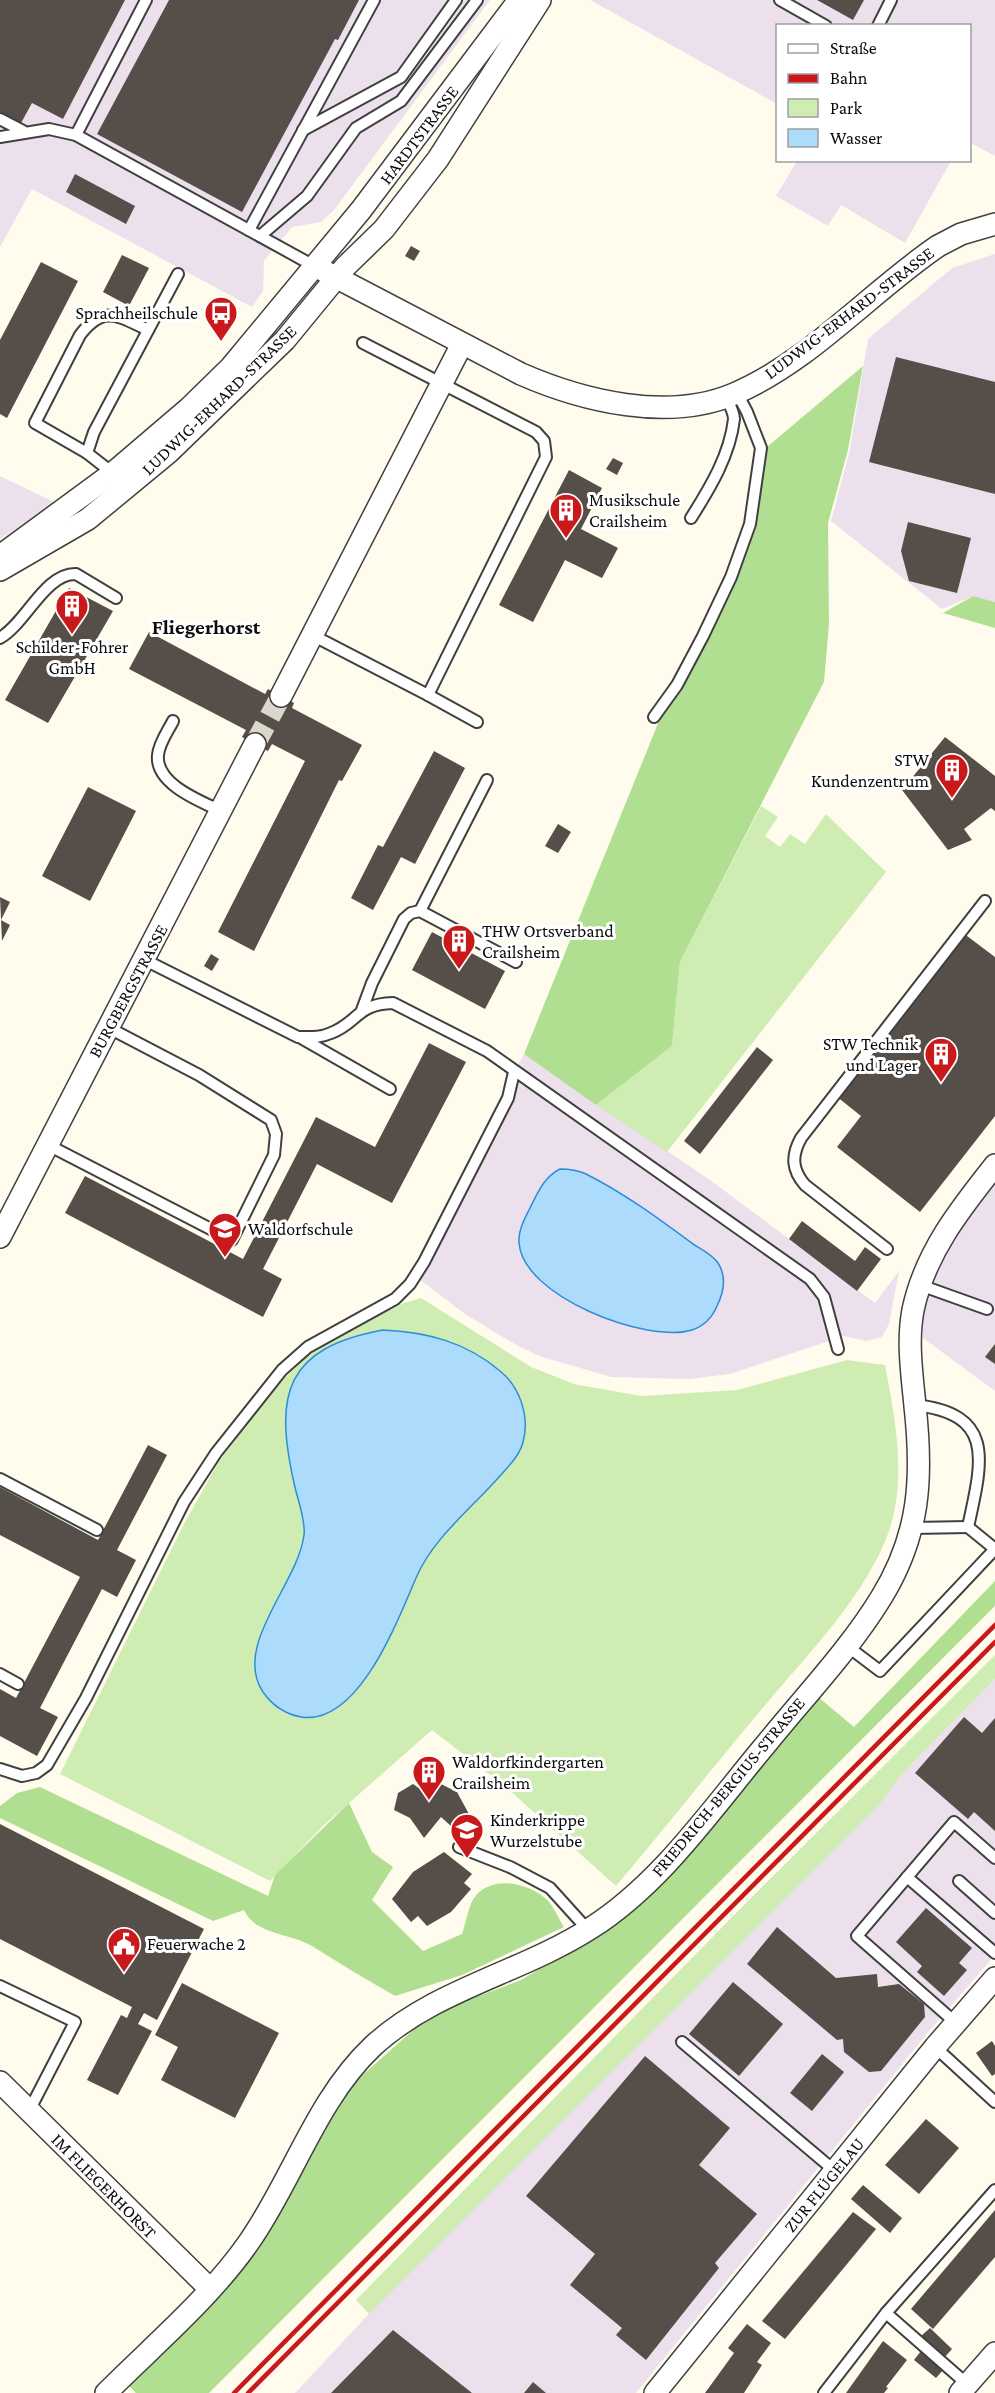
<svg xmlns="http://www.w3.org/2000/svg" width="995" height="2393" viewBox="0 0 995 2393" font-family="'Crimson Pro',serif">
  <rect width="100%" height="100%" fill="#fffced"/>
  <!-- industrial -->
  <g fill="#ece0ed">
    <path d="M0,0H490L334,210L321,222L292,227L264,261L263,291L252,307L32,189L0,247Z"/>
    <path d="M590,0H995V156L970,143V26H778L777,104Z"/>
    <path d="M797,161V160L951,161L905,243L841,205L828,226L776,196Z"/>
    <path d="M995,254V602L973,596L942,609L831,521L850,449L868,339L952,268Z"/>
    <path d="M0,476L56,503L0,539Z"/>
    <path d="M524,1054L710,1180L875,1303L899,1271L889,1324L882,1337L866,1341L844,1336L730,1374L689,1379L611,1377L539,1356L511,1342L465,1314L415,1276L508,1098L514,1072Z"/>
    <path d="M995,1181V1391L923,1338V1314L934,1281L952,1243Z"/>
    <path d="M995,1679V1955L925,2036L636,2393H295L378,2304L881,1803L900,1776Z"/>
  </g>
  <!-- green -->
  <g fill="#cfedb3" fill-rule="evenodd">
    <path d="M761,806L778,817L765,836L780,847L790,834L805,844L826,814L886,872L667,1152L596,1105L672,1046L680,962Z"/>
    <path d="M421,1298L531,1367L574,1384L641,1396L737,1390L847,1360L885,1365C895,1417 907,1478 889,1531C868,1591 813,1649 772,1697C719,1759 669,1824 616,1886L507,1788L432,1730L324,1825L270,1881L60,1774L185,1522L218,1463L250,1420L275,1388L315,1348L404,1303ZM486,1492C462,1516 436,1539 419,1569C402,1600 393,1635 374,1666L263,1631L297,1559L305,1533Z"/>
    <path d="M995,1655V1679L900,1776L881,1803L369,2314L356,2300L740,1909Z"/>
  </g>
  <!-- forest -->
  <g fill="#b1df91">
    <path d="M863,366L848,450L828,523L829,624L824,682L680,962L672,1046L596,1105L524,1054L661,716L709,635L738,575L756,523L767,447Z"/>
    <path d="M973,596L995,602V628L943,613Z"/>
    <path d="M995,1581V1606L209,2393H136L126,2383L308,2152L338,2103L356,2081L431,2014L521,1980L591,1938L817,1696L854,1727Z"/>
    <path d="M40,1787L268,1896L275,1875L349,1803L372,1852L393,1867L372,1900L423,1951L462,1934C466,1923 468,1907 474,1898C491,1874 528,1883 546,1899C554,1906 558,1918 564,1927L462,1975L395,1996C367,1980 339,1963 312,1946C291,1933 255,1935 244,1910L213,1921L0,1818V1806L17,1793Z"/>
  </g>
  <!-- water -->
  <g fill="#acdbfb" stroke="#2d8dd9" stroke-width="1.5">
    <path d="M560,1169C570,1169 577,1170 586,1174C624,1193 659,1219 693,1244C701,1249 713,1255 718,1263C727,1277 724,1292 717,1306C712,1318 704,1326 692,1330C647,1344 521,1296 519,1242C518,1230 525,1218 530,1208C538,1192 544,1177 560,1169Z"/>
    <path d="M383,1330C427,1332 466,1342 500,1371C520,1387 530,1417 523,1442C520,1455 508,1467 499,1477C471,1509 433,1538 416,1578C398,1619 359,1726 301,1717C285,1714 272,1705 263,1692C232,1645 298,1584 304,1535C306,1520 297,1498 294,1483C274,1394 285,1348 383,1330Z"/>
  </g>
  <!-- building -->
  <g fill="#564e48">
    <path d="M0,0H125L63,119L32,103L21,123L0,112Z"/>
    <path d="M169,0H359L338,40L335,39L242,212L97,134Z"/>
    <path d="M817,0H864L853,20Z"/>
    <path d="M75,174L135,206L126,224L66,192Z"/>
    <path d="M411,246L420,251L414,261L405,256Z"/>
    <path d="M122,255L149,268L129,306L103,292Z"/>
    <path d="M41,262L78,281L7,418L0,414V340Z"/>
    <path d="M896,357L995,382V494L869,462Z"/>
    <path d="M613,458L623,463L617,475L606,469Z"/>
    <path d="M569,470L602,488L581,529L618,548L602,578L565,560L533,622L499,605Z"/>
    <path d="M908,522L971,538L957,593L909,581L901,551Z"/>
    <path d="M69,588L113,611L48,723L5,700Z"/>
    <path d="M149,632L265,694L268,689L294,703L292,708L362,745L342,781L339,780L254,951L218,932L305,761L272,744L268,751L242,737L246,730L129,669Z"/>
    <path d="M945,737L995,776V811L991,808L964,829L972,840L948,850L902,790Z"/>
    <path d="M434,751L465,768L415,864L401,857L373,910L351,898L378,845L383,847Z"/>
    <path d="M88,787L136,811L90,901L42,876Z"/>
    <path d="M558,824L571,832L558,853L545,846Z"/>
    <path d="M0,897L10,902L1,920L10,925L2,941Z"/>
    <path d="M959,930L995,957V1116L920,1212L837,1147L861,1116L831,1092Z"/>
    <path d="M432,932L505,971L485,1009L412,970Z"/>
    <path d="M211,954L219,959L212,971L204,966Z"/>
    <path d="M429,1043L466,1062L392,1203L317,1164L263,1269L282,1279L263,1317L65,1213L85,1176L243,1259L316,1117L375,1147Z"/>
    <path d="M757,1047L773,1060L700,1154L684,1141Z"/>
    <path d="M802,1221L855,1261L865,1247L881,1259L857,1291L789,1239Z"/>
    <path d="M995,1344V1364L985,1357Z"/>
    <path d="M148,1445L167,1455L117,1550L136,1560L117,1597L102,1589L40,1708L58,1717L37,1756L0,1736V1689L16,1698L80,1577L0,1535V1487L98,1540Z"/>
    <path d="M964,1717L982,1733L995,1718V1831L974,1812L968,1819L915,1773Z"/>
    <path d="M433,1780L457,1792L470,1816L452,1827L441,1817L424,1838L410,1818L394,1810L398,1793L413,1784L423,1791Z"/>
    <path d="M0,1824L204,1929L157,2020L144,2013L138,2024L152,2031L118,2095L87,2080L121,2015L127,2018L132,2007L0,1939Z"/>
    <path d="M444,1852L472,1874L464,1883L471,1889L451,1912L427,1926L418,1916L411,1922L392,1899L413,1872Z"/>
    <path d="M926,1908L972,1948L959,1963L967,1970L944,1996L917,1972L922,1966L896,1942Z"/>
    <path d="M777,1927L836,1978L877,1974L878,1987L899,1984L924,2004L925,2017L881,2071L869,2072L844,2052L843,2039L837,2040L747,1964Z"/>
    <path d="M733,1982L783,2024L739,2076L689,2034Z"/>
    <path d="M182,1983L279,2033L235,2118L161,2080L178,2047L155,2035Z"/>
    <path d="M992,2041L995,2046V2074L992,2076L976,2053Z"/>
    <path d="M822,2054L844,2072L812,2111L790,2093Z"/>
    <path d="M645,2056L730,2128L699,2165L757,2214L715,2263L719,2268L646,2360L616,2335L622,2328L570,2285L595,2254L526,2196Z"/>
    <path d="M926,2119L959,2148L919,2194L885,2165Z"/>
    <path d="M863,2185L902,2218L890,2233L851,2199Z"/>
    <path d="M995,2210V2257L933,2329L911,2309Z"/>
    <path d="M853,2212L876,2229L785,2339L762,2321Z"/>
    <path d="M747,2324L771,2343L757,2362L762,2365L744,2393H705L734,2353L728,2348Z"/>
    <path d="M930,2328L952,2349L944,2358L921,2336Z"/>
    <path d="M393,2330L472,2393H331Z"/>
    <path d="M883,2341L907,2360L886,2387L888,2388L884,2393H846Z"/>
    <path d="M921,2351L943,2370L936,2378L914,2360Z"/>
    <path d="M533,2382L546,2393H524Z"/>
  </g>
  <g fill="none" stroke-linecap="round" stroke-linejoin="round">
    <!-- street-tunnel -->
    <path stroke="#dbd8cb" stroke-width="21" stroke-dasharray="21 10" stroke-linecap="butt" d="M255,744L281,696"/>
    <defs>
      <g id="lane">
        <path d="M780,0L826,26"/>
        <path d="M878,26L891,0"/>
        <path d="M0,119L23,131"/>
        <path d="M303,130L401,77L456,0"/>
        <path d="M76,135L146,0"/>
        <path d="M0,137L49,129L76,135L316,267"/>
        <path d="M249,230L374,0"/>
        <path d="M260,236L307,196L356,128L401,101L477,0"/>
        <path d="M87,453L94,432L178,274"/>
        <path d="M114,474L87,453L35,423L80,335C104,304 118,316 148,330"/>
        <path d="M691,518C710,488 730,455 734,419C734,412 729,404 726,397"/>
        <path d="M314,636L428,695L546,457L544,441L536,432L363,343"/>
        <path d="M0,638C26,623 45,573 76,574L116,598"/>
        <path d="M428,695L477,722"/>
        <path d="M654,717L677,685L703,636L731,577L750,524L761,448L747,412L737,393"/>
        <path d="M173,721C168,731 159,743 158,755C155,784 200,801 221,811"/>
        <path d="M420,911L487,780"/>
        <path d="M145,960L298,1037C310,1037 320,1038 331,1033C358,1023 356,1004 393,1003L487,1051L810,1279L824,1297L838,1349"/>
        <path d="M362,1010L372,983L404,919L411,913L420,911L516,962"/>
        <path d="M301,1038L390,1089"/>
        <path d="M48,1145L232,1240L274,1155L276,1134L271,1120L199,1075L109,1028"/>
        <path d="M887,1249L805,1185C792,1170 791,1156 801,1138L985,901"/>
        <path d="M920,1285L987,1309"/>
        <path d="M0,1479L97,1530"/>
        <path d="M913,1528L968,1527"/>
        <path d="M847,1646L880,1671L995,1549L968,1527C983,1459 995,1414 915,1405"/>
        <path d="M0,1674L18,1684"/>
        <path d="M0,1769L22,1776L36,1773L47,1765L86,1698L184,1502L216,1453L282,1370L308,1347L395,1299L410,1284L424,1262L508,1098L514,1072"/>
        <path d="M459,1847L510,1867L550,1888L588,1930"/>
        <path d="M907,1877L995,1953"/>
        <path d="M959,1881L995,1913"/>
        <path d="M0,1986L75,2022L29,2111"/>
        <path d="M956,2023L857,1936L954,1822L995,1858"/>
        <path d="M682,2042L835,2171"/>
        <path d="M935,2047L995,2102"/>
        <path d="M886,2313L967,2384"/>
        <path d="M824,2393L886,2313L995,2190"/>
      </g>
      <g id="street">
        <path d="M324,271L521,374C583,401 668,422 734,394C811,361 869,293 938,246L961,234L995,224"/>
        <path d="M0,556L113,473L188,409L231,367L361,210L519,0"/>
        <path d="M0,570L88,519L168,453L285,340L345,267L384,229L438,159L540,0"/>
        <path d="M281,696L462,344"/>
        <path d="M0,1237L255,744"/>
        <path d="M0,2082L209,2288"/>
        <path d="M106,2393C154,2345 210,2298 249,2242C293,2179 316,2100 373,2046C435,1989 521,1973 591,1928C662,1883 713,1807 767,1743C805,1696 849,1650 881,1598C920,1535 923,1478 915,1406C912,1374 907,1342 913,1310C925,1253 960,1209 995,1165"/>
        <path d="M655,2393L935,2047L995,1978"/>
        <path d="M960,2393L995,2353"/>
      </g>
    </defs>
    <!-- lane casing -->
    <use href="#lane" stroke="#404040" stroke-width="14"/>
    <!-- street casing -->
    <use href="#street" stroke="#404040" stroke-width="24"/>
    <!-- lane -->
    <use href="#lane" stroke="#fff" stroke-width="10"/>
    <!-- street -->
    <use href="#street" stroke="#fff" stroke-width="21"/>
    <!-- rail -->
    <g stroke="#c9191a" stroke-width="4.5">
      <path d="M234,2393L995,1625"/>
      <path d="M248,2393L995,1642"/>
    </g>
  </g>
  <!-- icons -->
  <defs>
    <symbol id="bus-pin" viewBox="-11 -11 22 30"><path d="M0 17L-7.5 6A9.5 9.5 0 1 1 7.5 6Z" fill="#c9191a" stroke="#fff"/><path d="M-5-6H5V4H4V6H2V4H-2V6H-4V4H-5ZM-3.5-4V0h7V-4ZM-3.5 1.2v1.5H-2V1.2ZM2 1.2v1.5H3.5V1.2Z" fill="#fff"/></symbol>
    <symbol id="building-pin" viewBox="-11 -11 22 30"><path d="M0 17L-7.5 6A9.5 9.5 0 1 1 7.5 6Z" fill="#c9191a" stroke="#fff"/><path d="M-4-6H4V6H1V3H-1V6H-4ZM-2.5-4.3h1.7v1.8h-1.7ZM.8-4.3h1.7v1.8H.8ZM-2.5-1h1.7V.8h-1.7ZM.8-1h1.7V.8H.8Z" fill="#fff"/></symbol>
    <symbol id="school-pin" viewBox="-11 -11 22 30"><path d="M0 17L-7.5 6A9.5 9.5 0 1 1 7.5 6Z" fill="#c9191a" stroke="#fff"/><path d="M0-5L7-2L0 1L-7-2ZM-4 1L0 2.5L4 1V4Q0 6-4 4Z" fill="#fff"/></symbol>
    <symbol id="civic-pin" viewBox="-11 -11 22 30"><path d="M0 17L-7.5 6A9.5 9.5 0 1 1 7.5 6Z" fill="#c9191a" stroke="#fff"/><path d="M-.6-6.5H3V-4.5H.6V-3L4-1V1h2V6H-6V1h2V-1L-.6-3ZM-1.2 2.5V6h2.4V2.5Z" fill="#fff"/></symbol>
  </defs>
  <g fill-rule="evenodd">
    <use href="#bus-pin" x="202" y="294" width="38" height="52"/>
    <use href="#building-pin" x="547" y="491" width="38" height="52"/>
    <use href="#building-pin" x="53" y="587" width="38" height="52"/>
    <use href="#building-pin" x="933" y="751" width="38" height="52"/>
    <use href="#building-pin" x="440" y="922" width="38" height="52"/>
    <use href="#building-pin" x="922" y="1035" width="38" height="52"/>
    <use href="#school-pin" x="206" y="1210" width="38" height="52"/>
    <use href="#building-pin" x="410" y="1753" width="38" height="52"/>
    <use href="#school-pin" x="448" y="1811" width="38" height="52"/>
    <use href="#civic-pin" x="105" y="1925" width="38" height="52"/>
  </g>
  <g text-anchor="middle" stroke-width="6" stroke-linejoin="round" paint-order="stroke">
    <!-- street labels -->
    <g font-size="18" fill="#0d0d0d" stroke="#fff">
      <text transform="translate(419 135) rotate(-53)" y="6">HARDTSTRASSE</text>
      <text transform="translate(849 313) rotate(-37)" y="6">LUDWIG-ERHARD-STRASSE</text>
      <text transform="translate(219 400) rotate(-44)" y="6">LUDWIG-ERHARD-STRASSE</text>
      <text transform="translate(128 991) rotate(-62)" y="6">BURGBERGSTRASSE</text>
      <text transform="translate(728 1787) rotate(-50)" y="6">FRIEDRICH-BERGIUS-STRASSE</text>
      <text transform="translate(824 2185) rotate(-51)" y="6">ZUR FLÜGELAU</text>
      <text transform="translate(104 2186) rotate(45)" y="6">IM FLIEGERHORST</text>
    </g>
    <!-- poi labels -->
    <g font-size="18" fill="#0d0d0d" stroke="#fff" text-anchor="start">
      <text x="198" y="319" text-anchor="end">Sprachheilschule</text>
      <text x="589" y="506">Musikschule<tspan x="589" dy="21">Crailsheim</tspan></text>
      <text x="72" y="653" text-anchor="middle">Schilder-Fohrer<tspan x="72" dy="21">GmbH</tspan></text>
      <text x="929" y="766" text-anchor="end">STW<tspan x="929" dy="21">Kundenzentrum</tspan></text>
      <text x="482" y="937">THW Ortsverband<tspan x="482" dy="21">Crailsheim</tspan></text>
      <text x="918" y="1050" text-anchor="end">STW Technik<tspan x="918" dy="21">und Lager</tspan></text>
      <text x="248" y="1235">Waldorfschule</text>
      <text x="452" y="1768">Waldorfkindergarten<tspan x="452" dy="21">Crailsheim</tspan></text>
      <text x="490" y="1826">Kinderkrippe<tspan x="490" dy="21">Wurzelstube</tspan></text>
      <text x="147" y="1950">Feuerwache 2</text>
    </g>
    <!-- quarter labels -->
    <g font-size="21" font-weight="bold" fill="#0d0d0d" stroke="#fff">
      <text x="206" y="634">Fliegerhorst</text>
    </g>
  </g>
  <!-- legend -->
  <rect x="776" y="24" width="195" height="138" fill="#ffffff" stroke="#9e9e9e" stroke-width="1.5"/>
  <rect x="788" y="44" width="30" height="9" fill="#ffffff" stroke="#9e9e9e" stroke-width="1.5"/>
  <text x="830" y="54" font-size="18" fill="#0d0d0d">Straße</text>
  <rect x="788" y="74" width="30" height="9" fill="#c9191a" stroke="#9e9e9e" stroke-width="1.5"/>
  <text x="830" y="84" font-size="18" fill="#0d0d0d">Bahn</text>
  <rect x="788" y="99" width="30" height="18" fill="#cfedb3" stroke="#9e9e9e" stroke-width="1.5"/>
  <text x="830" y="114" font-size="18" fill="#0d0d0d">Park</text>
  <rect x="788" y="129" width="30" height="18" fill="#acdbfb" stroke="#9e9e9e" stroke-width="1.5"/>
  <text x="830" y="144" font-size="18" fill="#0d0d0d">Wasser</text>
</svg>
